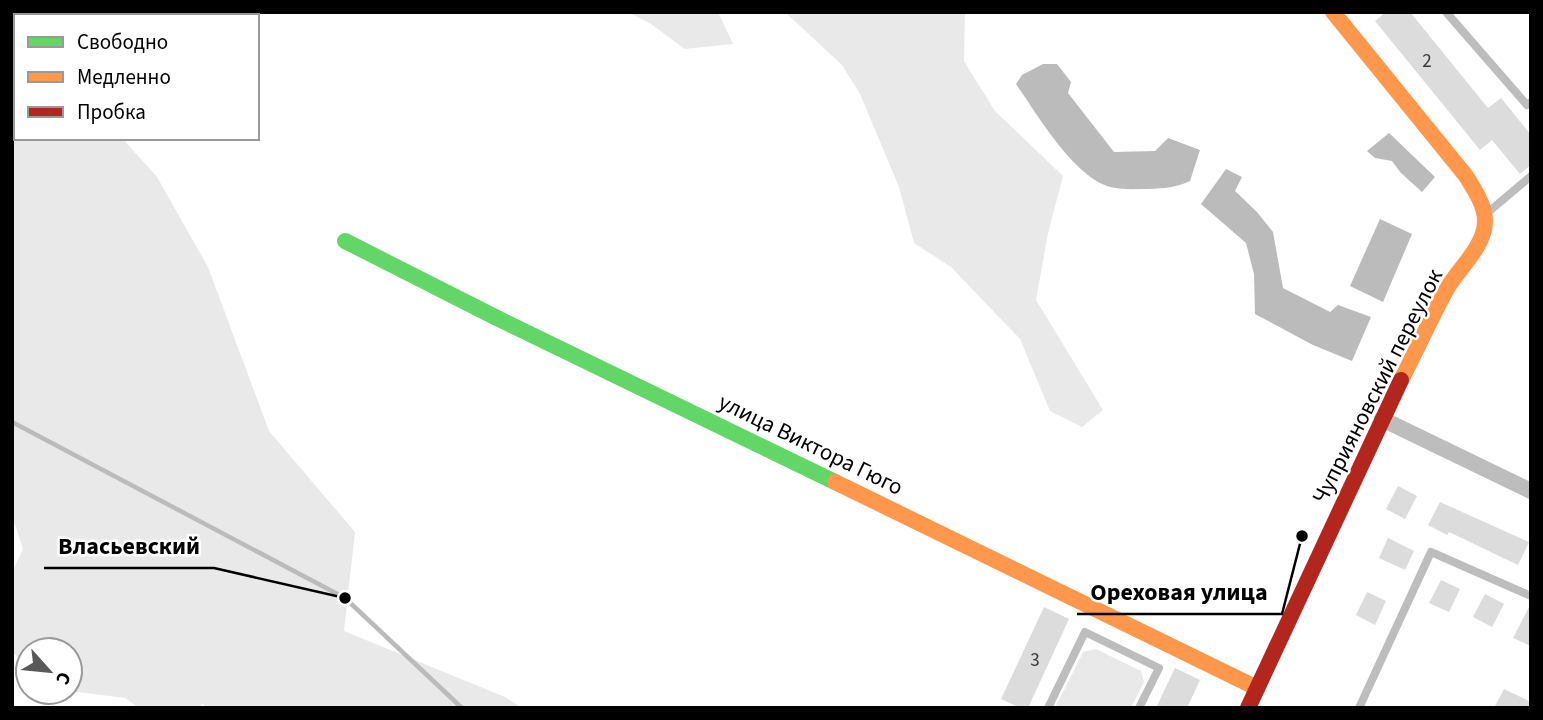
<svg xmlns="http://www.w3.org/2000/svg" width="1543" height="720" viewBox="0 0 1543 720" font-family="'Source Sans 3',sans-serif">
  <rect width="100%" height="100%" fill="#fff"/>
  <!-- green -->
  <g fill="#e9e9e9">
    <path d="M47,12H260L253,16H46Z"/>
    <path d="M628,12H718L733,44L685,49L651,24Z"/>
    <path d="M785,12H965L964,61L995,111L1063,176L1048,233L1036,300L1103,410L1082,427L1050,411L1020,339L951,267L914,243L899,187L860,94L842,65Z"/>
    <path d="M12,67L16,68V138H122L157,177L208,267L269,431L355,532L344,631L505,697L522,708H209L202,704L198,708H139L125,698L70,691V650H28V666L12,652V572L23,549L12,516Z"/>
    <path d="M1096,649L1141,671L1144,682L1131,708H1055L1083,652Z"/>
  </g>
  <!-- water -->
  <g fill="#bbb">
    <path d="M1043,64H1057L1071,82L1068,93L1114,152L1155,151L1168,138L1200,150L1190,181C1176,188 1164,188 1148,189C1135,189 1123,190 1110,187C1073,176 1037,114 1016,84L1022,75Z"/>
    <path d="M1389,133L1435,177L1422,192L1401,173L1392,161L1375,158L1367,151Z"/>
    <path d="M1226,169L1242,177L1235,191L1257,212L1273,232L1283,288L1330,312L1338,305L1371,317L1352,361L1313,345L1255,314L1254,274L1246,243L1201,204Z"/>
    <path d="M1380,219L1412,234L1383,302L1350,286Z"/>
  </g>
  <g fill="none" stroke-linecap="round" stroke-linejoin="round">
    <!-- stream -->
    <path stroke="#bbb" stroke-width="4.5" d="M12,422L345,598L462,708"/>
  </g>
  <!-- building -->
  <g fill="#dcdcdc">
    <path d="M1386,12H1410L1488,108L1501,98L1531,135V165L1520,174L1492,140L1480,150L1375,21Z"/>
    <path d="M1398,486L1417,496L1405,519L1386,509Z"/>
    <path d="M1440,502L1529,542L1518,565L1449,532L1447,535L1428,525Z"/>
    <path d="M1388,538L1414,551L1405,570L1379,558Z"/>
    <path d="M1441,580L1460,589L1449,612L1429,603Z"/>
    <path d="M1367,592L1386,601L1375,625L1356,615Z"/>
    <path d="M1485,594L1504,604L1492,627L1473,617Z"/>
    <path d="M1531,603V646L1513,638Z"/>
    <path d="M1044,607L1069,619L1028,708H1021L1001,699Z"/>
    <path d="M1175,668L1200,680L1187,708H1156Z"/>
    <path d="M1504,689L1531,702V708H1494Z"/>
  </g>
  <g fill="none" stroke-linecap="round" stroke-linejoin="round">
    <!-- lane -->
    <g stroke="#bdbdbd" stroke-width="8">
      <path d="M1446,12L1527,105L1531,102"/>
      <path d="M1486,214L1531,176"/>
      <path d="M1048,708L1085,632L1159,668L1139,708"/>
      <path d="M1359,708L1431,552L1531,596"/>
    </g>
    <!-- street -->
    <path stroke="#bdbdbd" stroke-width="16" d="M1382,419L1531,491"/>
    <!-- fast -->
    <path stroke="#63d668" stroke-width="16" d="M345,241L495,317L835,482"/>
    <!-- slow -->
    <g stroke="#ff974d" stroke-width="16">
      <path d="M1333,12L1466,176C1474,189 1485,205 1485,221C1485,246 1460,267 1448,287C1431,317 1417,350 1401,380"/>
      <path d="M835,482L1257,688"/>
    </g>
    <!-- jam -->
    <path stroke="#b3261e" stroke-width="16" d="M1248,708L1401,380"/>
  </g>
  <g text-anchor="middle" stroke-width="5" stroke-linejoin="round" paint-order="stroke">
    <!-- number labels -->
    <g font-size="19" fill="#373737">
      <text x="1427" y="67">2</text>
      <text x="1035" y="666">3</text>
    </g>
    <!-- street labels -->
    <g font-size="23" fill="#000" stroke="#fff">
      <text transform="translate(1377 386) rotate(-63)" y="8">Чуприяновский переулок</text>
      <text transform="translate(811 444) rotate(26)" y="8">улица Виктора Гюго</text>
    </g>
  </g>
  <!-- callouts -->
  <path fill="none" stroke="#000" stroke-width="2.5" d="M345 598L214 568H44M1302 536L1282 614H1077"/>
  <g fill="#000" stroke="#fff" stroke-width="2.5">
    <circle cx="345" cy="598" r="7"/>
    <circle cx="1302" cy="536" r="7"/>
  </g>
  <g font-size="24" text-anchor="middle" font-weight="bold" fill="#000" stroke="#fff" stroke-width="5" stroke-linejoin="round" paint-order="stroke">
    <text x="129" y="554">Власьевский</text>
    <text x="1179" y="600">Ореховая улица</text>
  </g>
  <!-- border -->
  <rect width="1543" height="720" fill="none" stroke="#000000" stroke-width="28"/>
  <!-- legend -->
  <rect x="14" y="14" width="245" height="126" fill="#ffffff" stroke="#999999" stroke-width="2"/>
  <rect x="28" y="37" width="35" height="10" fill="#63d668" stroke="#999999" stroke-width="2"/>
  <text x="77" y="49" font-size="21" fill="#000000">Свободно</text>
  <rect x="28" y="72" width="35" height="10" fill="#ff974d" stroke="#999999" stroke-width="2"/>
  <text x="77" y="84" font-size="21" fill="#000000">Медленно</text>
  <rect x="28" y="107" width="35" height="10" fill="#b3261e" stroke="#999999" stroke-width="2"/>
  <text x="77" y="119" font-size="21" fill="#000000">Пробка</text>
  <!-- north arrow -->
  <g transform="translate(49 671) rotate(117)"><circle r="33" fill="#ffffff" stroke="#999999" stroke-width="2"/>
  <path d="M0-5L12 26L0 18L-12 26Z" fill="#595959"/>
  <text y="-10" font-size="19" font-weight="bold" text-anchor="middle" fill="#000000">С</text>
  </g>
</svg>
